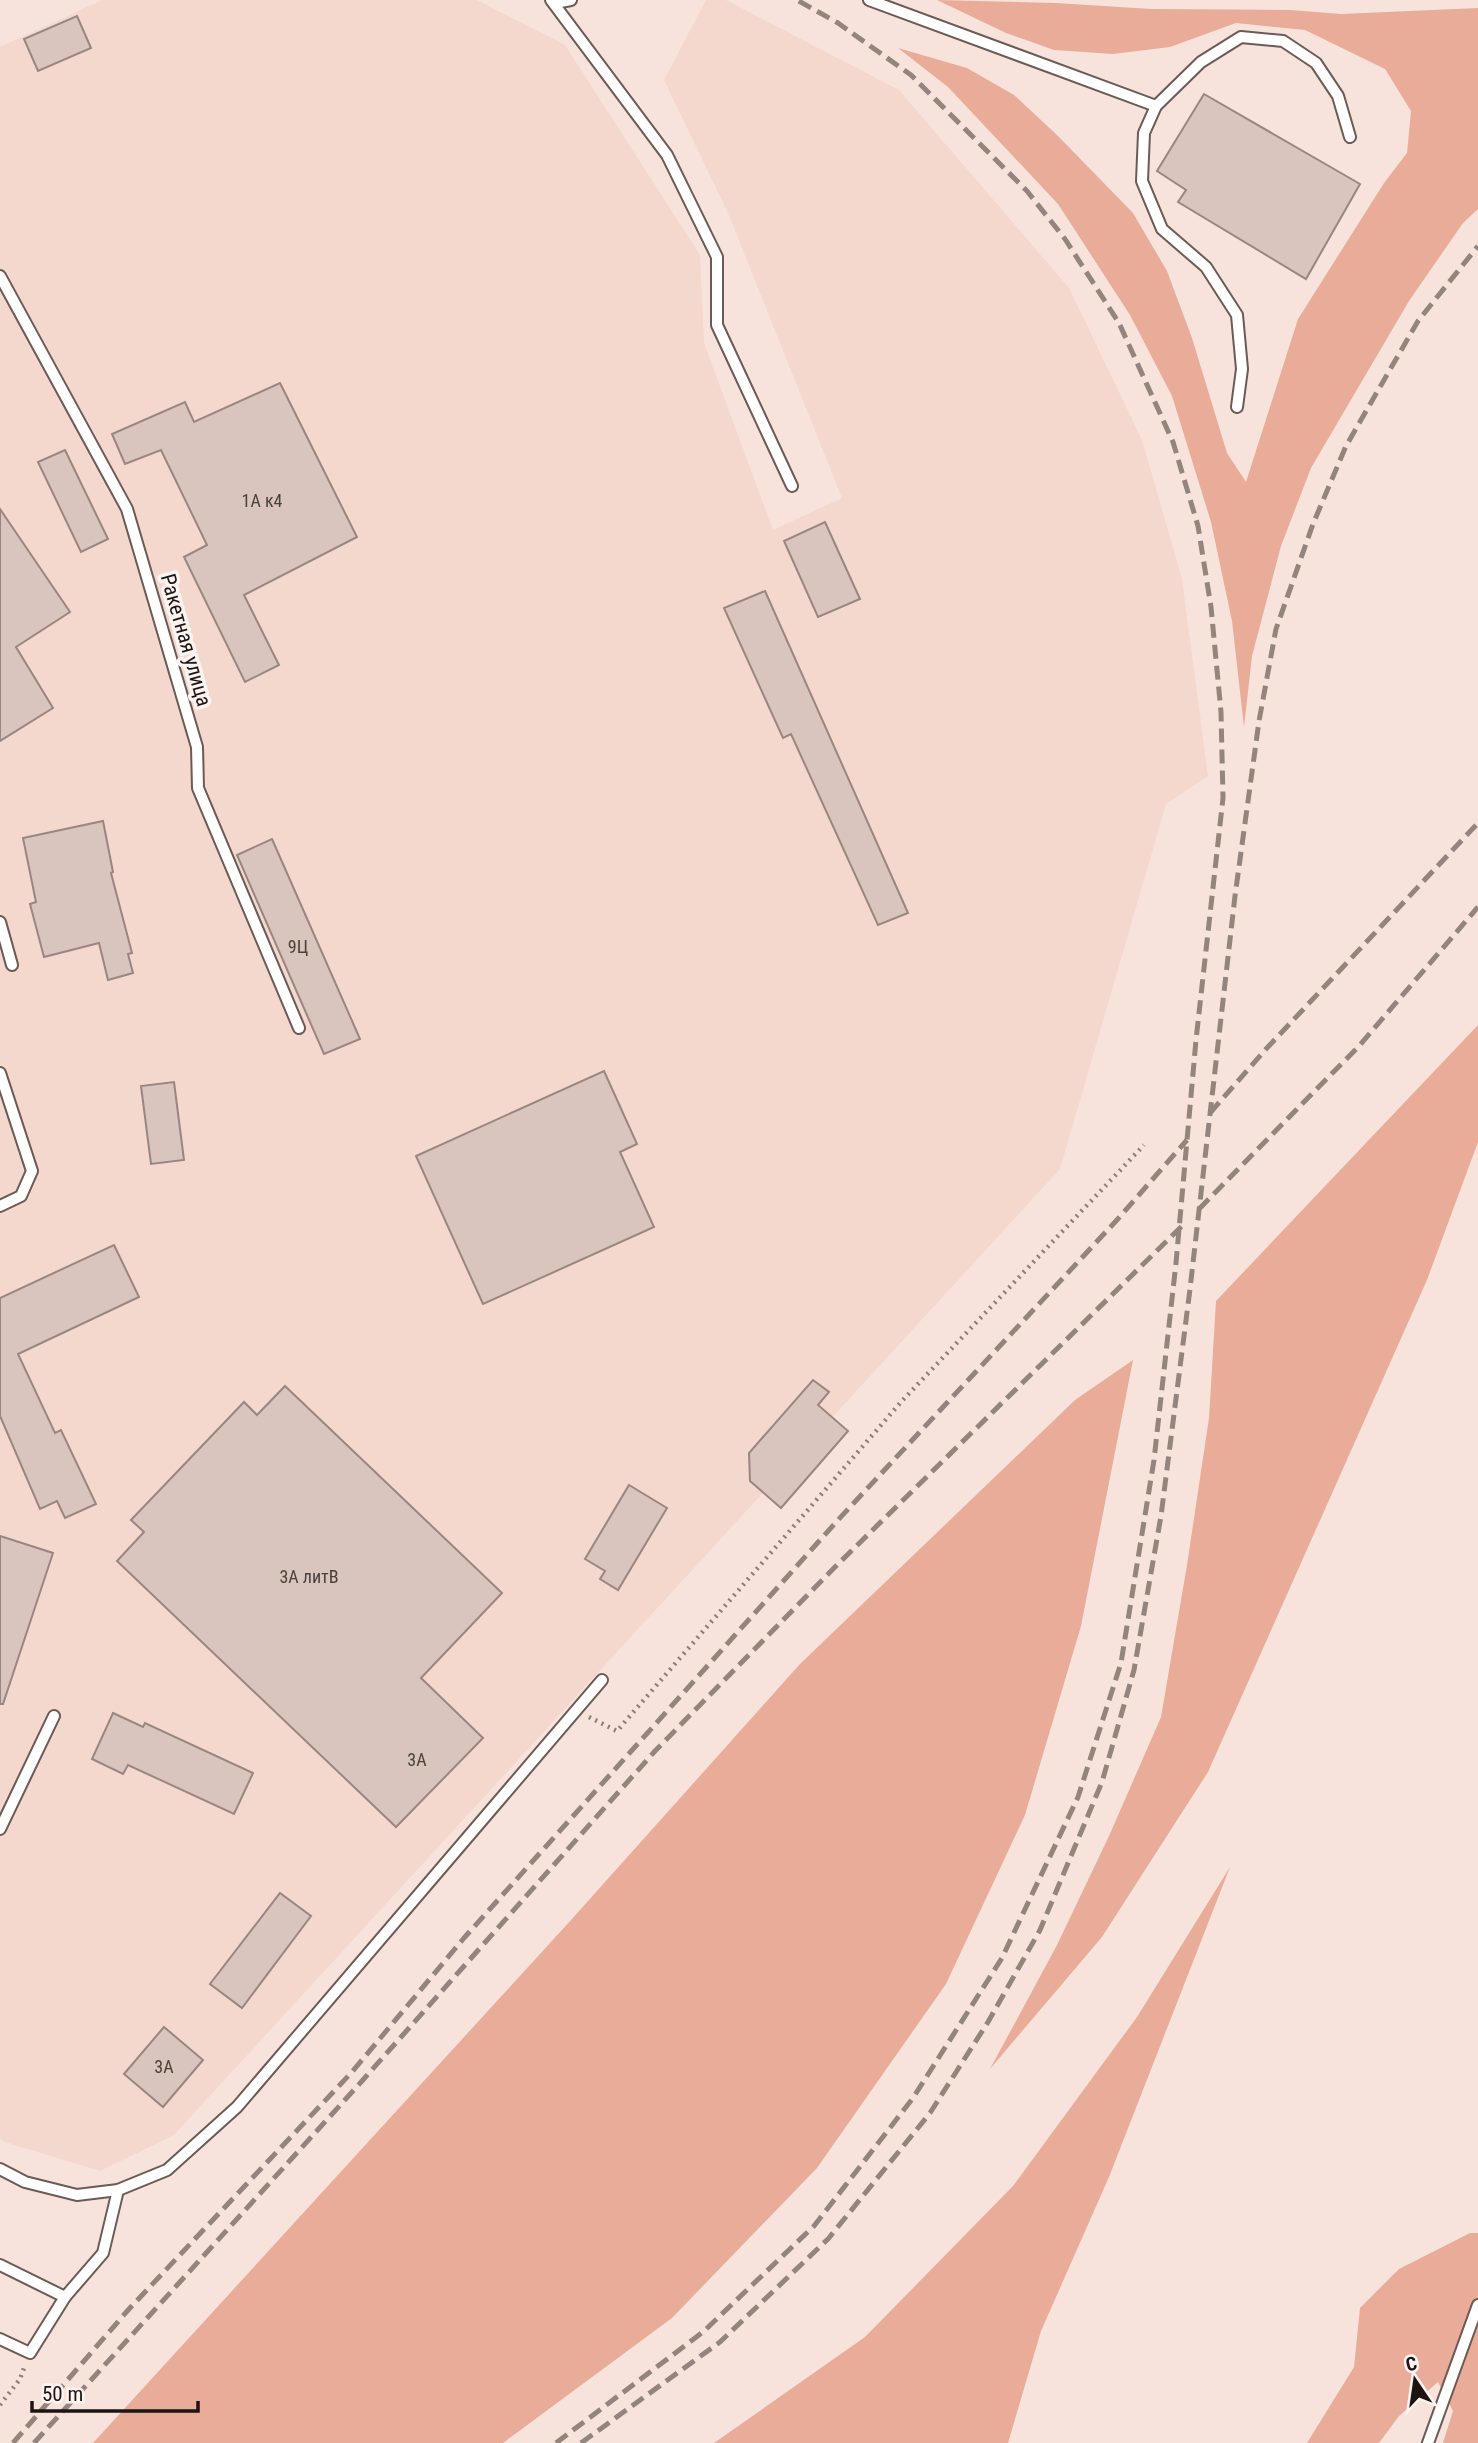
<svg xmlns="http://www.w3.org/2000/svg" width="1478" height="2443" viewBox="0 0 1478 2443" font-family="'Roboto Condensed',sans-serif">
  <rect width="100%" height="100%" fill="#f8e3dc"/>
  <!-- built -->
  <path fill="#f4d7cd" d="M102,0H477L565,45L700,255L704,343L773,530L842,498L728,213L664,80L706,0H726L899,90L1069,288L1142,440L1182,579L1208,776L1166,804L1060,1169L174,2135L100,2171L5,2142L0,2138V47Z"/>
  <!-- green -->
  <g fill="#e9ac98">
    <path d="M937,0L1056,3L1151,9L1291,10L1341,14L1478,8V209L1463,223L1409,301L1311,468L1281,546L1252,656L1244,727L1232,621L1211,522L1172,396L1130,315L1058,204L948,87L898,48L967,68L1014,95L1058,136L1133,213L1167,271L1192,338L1227,453L1246,482L1298,319L1384,183L1407,153L1411,111L1385,69L1305,30L1236,23L1170,47L1113,54L1054,50L1006,33Z"/>
    <path d="M1478,1025V1142L1427,1280L1208,1772L1102,1937L990,2069L1057,1945L1109,1836L1161,1717L1187,1565L1209,1418L1216,1301Z"/>
    <path d="M1133,1360L1081,1626L1025,1815L946,1984L817,2168L672,2318L503,2443H93L571,1920L800,1664L1075,1400Z"/>
    <path d="M1230,1867L1109,2177L1041,2331L1008,2443H714L865,2337L1013,2186L1137,2017Z"/>
    <path d="M1470,2233H1478V2443H1443L1453,2411L1438,2382L1399,2416L1379,2443H1307L1354,2367L1360,2308L1399,2269Z"/>
  </g>
  <!-- building -->
  <g fill="#d9c5be" stroke="#998680" stroke-width="2">
    <path d="M77,16L91,48L38,71L24,39Z"/>
    <path d="M1204,94L1360,184L1306,279L1178,202L1186,190L1157,171Z"/>
    <path d="M280,383L357,537L244,595L279,665L245,682L184,557L207,545L161,450L125,464L112,434L185,402L194,422Z"/>
    <path d="M65,450L108,539L81,552L38,462Z"/>
    <path d="M0,509L70,612L16,647L53,708L0,741Z"/>
    <path d="M825,522L860,599L818,617L784,541Z"/>
    <path d="M765,591L908,913L878,925L791,734L783,738L724,608Z"/>
    <path d="M103,821L113,872L111,873L132,953L128,954L133,973L108,980L99,943L44,957L30,904L36,902L23,838Z"/>
    <path d="M272,839L360,1039L324,1054L237,855Z"/>
    <path d="M604,1071L637,1144L620,1152L654,1227L483,1304L416,1156Z"/>
    <path d="M174,1082L184,1160L151,1164L141,1086Z"/>
    <path d="M114,1245L139,1297L18,1354L55,1433L61,1430L96,1504L65,1518L57,1501L40,1509L0,1416V1298Z"/>
    <path d="M813,1380L829,1392L818,1405L848,1431L781,1508L750,1481L749,1453Z"/>
    <path d="M285,1386L502,1593L421,1678L483,1738L396,1827L117,1561L144,1532L131,1520L244,1402L257,1415Z"/>
    <path d="M629,1485L667,1508L618,1590L600,1579L605,1571L585,1559Z"/>
    <path d="M0,1536L53,1553L3,1704H0Z"/>
    <path d="M113,1713L143,1727L145,1723L253,1773L234,1814L128,1765L123,1774L92,1759Z"/>
    <path d="M280,1893L311,1916L242,2008L210,1984Z"/>
    <path d="M164,2027L203,2060L163,2107L124,2074Z"/>
  </g>
  <g fill="none" stroke-linecap="round" stroke-linejoin="round">
    <defs>
      <g id="lane">
        <path d="M551,0L667,155L717,257V325L792,486"/>
        <path d="M869,0L1156,106"/>
        <path d="M555,3L571,0"/>
        <path d="M0,276L127,509L197,747L198,788L299,1028"/>
        <path d="M1237,407L1242,369L1237,315L1206,267L1162,229L1142,181L1144,133L1156,106L1201,62L1241,37L1283,41L1316,63L1338,96L1350,137"/>
        <path d="M0,922L12,965"/>
        <path d="M0,1073L32,1171L21,1196L0,1206"/>
        <path d="M0,1829L54,1716"/>
        <path d="M0,2169L25,2182L77,2195L118,2190L167,2170L237,2107L602,1680"/>
        <path d="M0,2265L65,2297"/>
        <path d="M0,2339L30,2353L65,2297L103,2253L118,2190"/>
        <path d="M1428,2443L1478,2305"/>
      </g>
    </defs>
    <!-- lane casing -->
    <use href="#lane" stroke="#6c5a54" stroke-width="14"/>
    <!-- path -->
    <g stroke="#8a7c78" stroke-width="4.5" stroke-dasharray="2 5" stroke-linecap="butt">
      <path d="M589,1717L617,1731L901,1402L1144,1145"/>
      <path d="M0,2405L20,2379L24,2368"/>
    </g>
    <!-- lane -->
    <use href="#lane" stroke="#fff" stroke-width="10"/>
    <!-- rail -->
    <g stroke="#938480" stroke-width="5" stroke-dasharray="14 7" stroke-linecap="butt">
      <path d="M1210,1113L1266,1049L1478,823"/>
      <path d="M1199,1209L1359,1046L1478,907"/>
      <path d="M13,2443L129,2309L352,2072L464,1938L838,1520L1116,1221L1187,1140"/>
      <path d="M34,2443L362,2081L655,1751L835,1567L1182,1226"/>
      <path d="M556,2443L703,2332L814,2226L913,2098L1002,1958L1078,1797L1121,1663L1154,1460L1176,1263L1196,1040L1223,798L1221,712L1211,607L1198,526L1173,442L1119,323L1065,239L1027,191L911,75L838,23L797,0"/>
      <path d="M581,2443L720,2342L828,2239L930,2113L988,2022L1040,1930L1102,1782L1134,1670L1161,1516L1190,1289L1235,896L1259,721L1276,629L1313,524L1346,446L1418,321L1478,246"/>
    </g>
  </g>
  <g text-anchor="middle" stroke-width="7" stroke-linejoin="round" paint-order="stroke">
    <!-- number labels -->
    <g font-size="18" fill="#4a403d">
      <text x="262" y="507">1А к4</text>
      <text x="298" y="953">9Ц</text>
      <text x="309" y="1583">3А литВ</text>
      <text x="417" y="1766">3А</text>
      <text x="164" y="2073">3А</text>
    </g>
    <!-- street labels -->
    <g font-size="21" fill="#1b1412" stroke="#fcf4f1">
      <text transform="translate(186 640) rotate(74)" y="7">Ракетная улица</text>
    </g>
  </g>
  <!-- north arrow -->
  <g transform="translate(1415 2380) rotate(347)" stroke="#fcf4f1" stroke-width="5" paint-order="stroke">
  <path d="M0-5L12 26L0 18L-12 26Z" fill="#1b1412"/>
  <text y="-10" font-size="19" font-weight="bold" text-anchor="middle" fill="#1b1412">С</text>
  </g>
  <!-- scale -->
  <path d="M32 2401v10h166v-10" fill="none" stroke="#1b1412" stroke-width="3.5"/>
  <text x="42" y="2401" font-size="21" fill="#1b1412" stroke="#fcf4f1" stroke-width="5" paint-order="stroke">50 m</text>
</svg>
